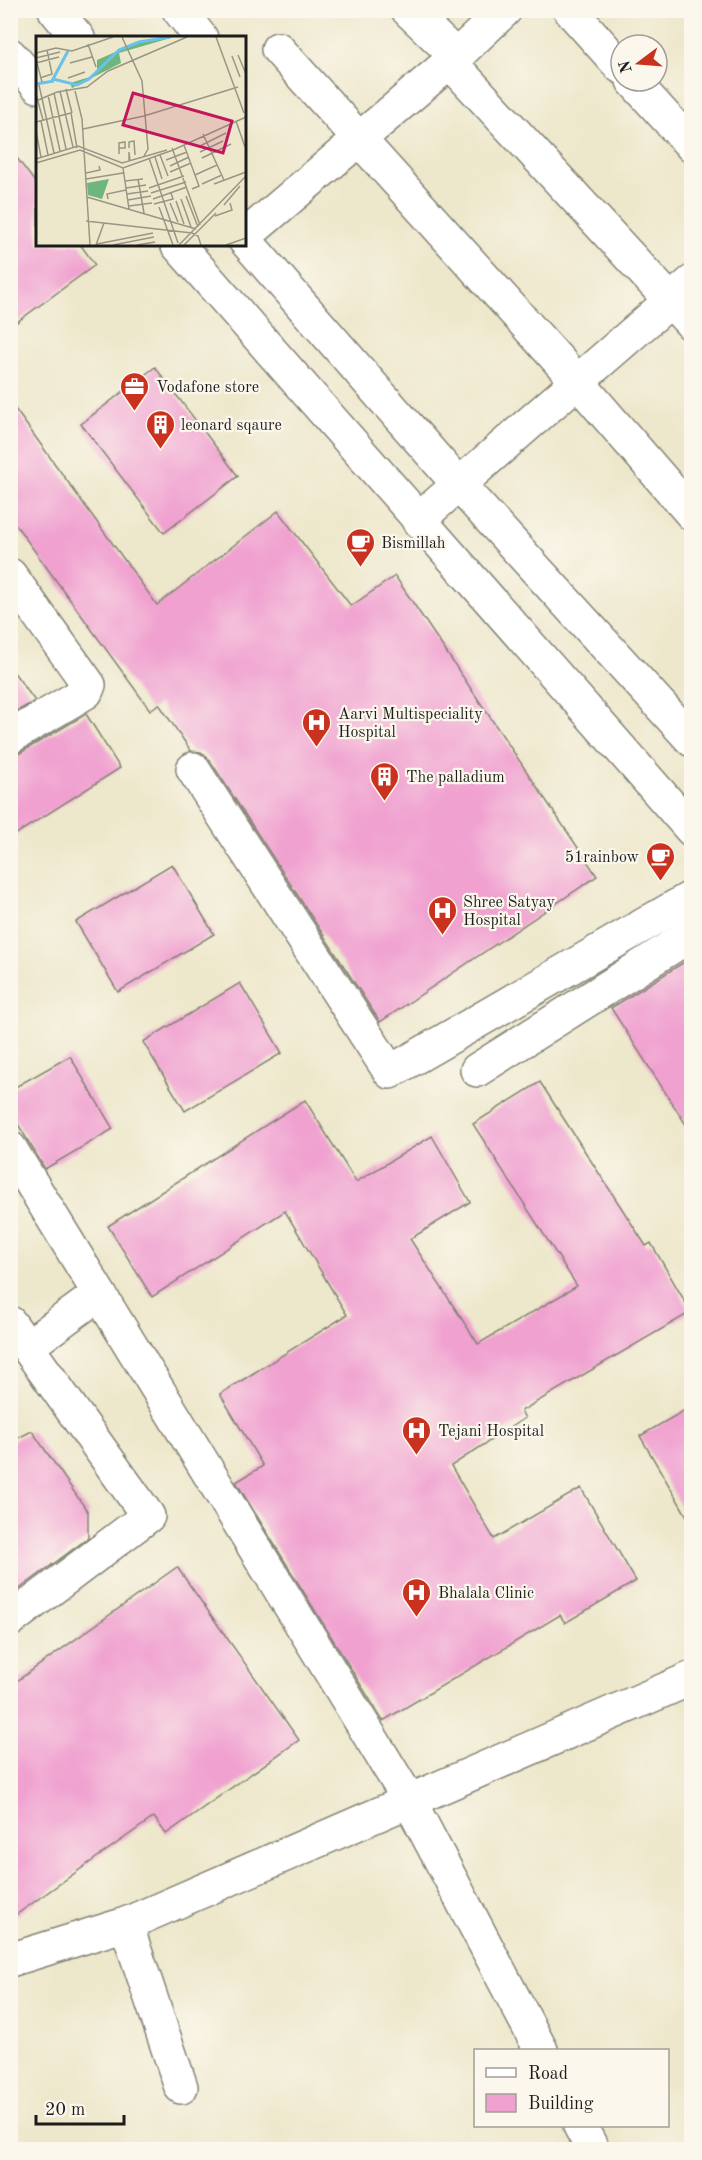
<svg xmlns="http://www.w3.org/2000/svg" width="702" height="2160" viewBox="0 0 702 2160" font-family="'Old Standard TT',serif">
  <rect width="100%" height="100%" fill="#fbf7ec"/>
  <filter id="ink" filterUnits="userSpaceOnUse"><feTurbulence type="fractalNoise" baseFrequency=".0167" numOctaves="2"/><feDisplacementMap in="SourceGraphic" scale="12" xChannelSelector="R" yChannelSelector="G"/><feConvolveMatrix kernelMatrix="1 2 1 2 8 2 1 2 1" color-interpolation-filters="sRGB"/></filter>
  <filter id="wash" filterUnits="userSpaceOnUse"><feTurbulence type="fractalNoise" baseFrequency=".008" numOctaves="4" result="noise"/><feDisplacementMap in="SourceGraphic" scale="24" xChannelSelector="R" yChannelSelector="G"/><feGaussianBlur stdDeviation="1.35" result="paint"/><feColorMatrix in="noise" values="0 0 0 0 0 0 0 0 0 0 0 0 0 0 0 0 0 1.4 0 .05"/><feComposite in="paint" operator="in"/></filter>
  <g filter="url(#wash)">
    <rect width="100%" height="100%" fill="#ede7cb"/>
    <g id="blocks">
      <!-- building -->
      <g fill="#f0a1d0">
        <path d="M10,149L38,186V244H80L95,265L10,327Z"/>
        <path d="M155,367L238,476L164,533L81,424Z"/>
        <path d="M10,402L157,605L278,511L351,606L395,576L597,876L380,1022L209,759L201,752L191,751L159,704L150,710L10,517Z"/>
        <path d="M10,667L35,701L10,715Z"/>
        <path d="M86,714L120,768L10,838V756L20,753Z"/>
        <path d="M172,864L214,934L118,992L76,922Z"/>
        <path d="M692,957V1134L611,1008Z"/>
        <path d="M240,983L282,1053L185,1111L143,1042Z"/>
        <path d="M70,1056L113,1129L45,1169L10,1111V1090Z"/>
        <path d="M540,1082L646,1246L651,1243L691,1312L521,1411L525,1418L451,1466L494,1539L581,1488L636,1581L565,1623L560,1615L383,1721L236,1482L263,1466L220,1394L347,1315L285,1211L152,1297L108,1226L305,1100L356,1182L432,1136L470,1202L410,1239L478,1344L577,1286L473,1124Z"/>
        <path d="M692,1406V1525L640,1436Z"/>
        <path d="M32,1431L88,1512V1538L10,1596V1442Z"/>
        <path d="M177,1567L299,1740L166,1834L154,1817L10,1919V1686Z"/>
      </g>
    </g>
  </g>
  <g filter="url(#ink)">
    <use href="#blocks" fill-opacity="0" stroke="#848274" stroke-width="1.5"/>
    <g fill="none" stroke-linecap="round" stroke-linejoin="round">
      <defs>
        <g id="minor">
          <path d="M55,10L78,38"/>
          <path d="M179,10L201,38"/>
          <path d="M408,10L456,56"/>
          <path d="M570,10L621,67"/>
          <path d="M278,49L577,381L692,514"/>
          <path d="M10,55L38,86"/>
          <path d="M450,62L692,324"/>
          <path d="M633,81L692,146"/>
          <path d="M244,237L450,62L505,10"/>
          <path d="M244,239L459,485L692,740"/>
          <path d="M177,244L692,830"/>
          <path d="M418,520L692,282"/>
          <path d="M10,575L89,685L86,692L10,737"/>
          <path d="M193,769L390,1072L692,897"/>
          <path d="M477,1070L692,934"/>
          <path d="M10,1148L409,1800L541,2050"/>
          <path d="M10,1323L148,1516L10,1620"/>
          <path d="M28,1346L99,1294"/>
          <path d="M126,1924L181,2087"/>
          <path d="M10,1960L126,1924L692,1678"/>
          <path d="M580,2126L593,2150"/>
        </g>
      </defs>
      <!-- minor casing -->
      <use href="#minor" stroke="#848274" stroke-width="36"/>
      <!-- minor -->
      <use href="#minor" stroke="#fff" stroke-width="33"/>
    </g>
  </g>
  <!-- icons -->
  <defs>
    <symbol id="office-pin" viewBox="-11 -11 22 30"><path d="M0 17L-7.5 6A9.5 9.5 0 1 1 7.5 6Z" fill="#c8321e" stroke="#fbf7ec"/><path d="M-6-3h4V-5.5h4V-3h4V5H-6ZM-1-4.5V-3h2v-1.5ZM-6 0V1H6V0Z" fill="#fff"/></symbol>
    <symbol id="building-pin" viewBox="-11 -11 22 30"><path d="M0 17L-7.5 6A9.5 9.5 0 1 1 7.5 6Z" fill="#c8321e" stroke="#fbf7ec"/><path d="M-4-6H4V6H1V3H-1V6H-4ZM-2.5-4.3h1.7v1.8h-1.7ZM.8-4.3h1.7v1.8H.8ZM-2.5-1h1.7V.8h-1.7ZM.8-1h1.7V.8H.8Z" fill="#fff"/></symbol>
    <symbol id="cafe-pin" viewBox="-11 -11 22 30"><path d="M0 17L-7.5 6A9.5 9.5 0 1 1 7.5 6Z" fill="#c8321e" stroke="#fbf7ec"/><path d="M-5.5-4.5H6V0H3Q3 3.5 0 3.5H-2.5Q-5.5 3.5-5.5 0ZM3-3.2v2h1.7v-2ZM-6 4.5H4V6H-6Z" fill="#fff"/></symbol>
    <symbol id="hospital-pin" viewBox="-11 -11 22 30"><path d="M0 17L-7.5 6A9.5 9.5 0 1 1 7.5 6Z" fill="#c8321e" stroke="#fbf7ec"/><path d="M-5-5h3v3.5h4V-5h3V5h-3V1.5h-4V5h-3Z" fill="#fff"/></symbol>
  </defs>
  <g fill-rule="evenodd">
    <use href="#office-pin" x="118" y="370" width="33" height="45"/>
    <use href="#building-pin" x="144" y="408" width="33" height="45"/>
    <use href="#cafe-pin" x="344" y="526" width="33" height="45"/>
    <use href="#hospital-pin" x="300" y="706" width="33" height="45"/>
    <use href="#building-pin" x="368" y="760" width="33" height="45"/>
    <use href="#cafe-pin" x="644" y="840" width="33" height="45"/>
    <use href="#hospital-pin" x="426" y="894" width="33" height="45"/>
    <use href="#hospital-pin" x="400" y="1414" width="33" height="45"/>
    <use href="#hospital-pin" x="400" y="1576" width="33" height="45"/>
  </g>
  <g text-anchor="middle" stroke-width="4.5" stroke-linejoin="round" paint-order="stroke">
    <!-- poi labels -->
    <g font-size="16" fill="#1c1c1c" stroke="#fbf7ec" text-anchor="start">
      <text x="156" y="392">Vodafone store</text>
      <text x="181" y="430">leonard sqaure</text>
      <text x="381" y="548">Bismillah</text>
      <text x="338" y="719">Aarvi Multispeciality<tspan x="338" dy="18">Hospital</tspan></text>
      <text x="406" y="782">The palladium</text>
      <text x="639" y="862" text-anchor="end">51rainbow</text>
      <text x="463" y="907">Shree Satyay<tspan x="463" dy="18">Hospital</tspan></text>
      <text x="438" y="1436">Tejani Hospital</text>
      <text x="438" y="1598">Bhalala Clinic</text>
    </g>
  </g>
  <!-- overview -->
  <g transform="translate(36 36)">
    <rect width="210" height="210" fill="#ede7cb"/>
    <path d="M138,1L83,17L85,27L36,52L34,47L54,41L61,35V24L102,6ZM73,143L66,163L52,159L51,147Z" fill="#6db67d"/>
    <path fill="none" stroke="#6bc1e8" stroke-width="3" d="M32,15L17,43L41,49L53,43L83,14L103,6L134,1M0,48L18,45"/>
    <path fill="none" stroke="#999685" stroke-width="1.5" d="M86,1L106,45L112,113L108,120M180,1L208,77M52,8L60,31M0,17L20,12L36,15L77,1M202,19L210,38M196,20L204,41M0,22L24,16M0,23L6,46M0,27L23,21M34,27L56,21M4,42L16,38L11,14M32,42L49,36M3,49L18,117M30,53L36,77M24,55L37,111M39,55L46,83L54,209M18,57L30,113M0,58L7,84M12,59L24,115M0,65L21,56L51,51L72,35L151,1M5,85L12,119M200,85L209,111M0,86L35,77L41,112M47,93L108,80L202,51M0,95L5,121M167,98L188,144M148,109L163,150L156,153M162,111L190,97M83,112H89V106L83,107V118M93,112V106L98,105L99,119M136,112L164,189M164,116L187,105M124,119L132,140M119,121L126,143M113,122L142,207M166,122L195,108M0,123L42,110L86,127L131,114M130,124L151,116M93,125V116L94,125M0,127L44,114L87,132L137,114L210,81M134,130L153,121M87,132L93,173M134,136L155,127M50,137L64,134L63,130M159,139L181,129M50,143L87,137M102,143L108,177M89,145L107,143M166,148L186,139M178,148L210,136M90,152L110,149M113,152L148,140M115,157L150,146M91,158L112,155M150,160L162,191M51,161L160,193M72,163L71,158L90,154M117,163L151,151M145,163L155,191M92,164L115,160M140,165L148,188M134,167L142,186M118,168L137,163L135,157M188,169L204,150M93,170L116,167M123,171L137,209M179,180L196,174L194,167M50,185L156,197L162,200L165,209M61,208L117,197M60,209L68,187M77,209L118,201M101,209L119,206M143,209L210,140M148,209L180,177M190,209L210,202"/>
    <path fill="#c2185b" fill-opacity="0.15" stroke="#c2185b" stroke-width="3" d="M97,57L196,85L187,117L87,89Z"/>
    <rect width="210" height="210" fill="none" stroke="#1c1c1c" stroke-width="3"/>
  </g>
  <!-- margin -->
  <rect width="702" height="2160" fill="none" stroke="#fbf7ec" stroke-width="36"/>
  <!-- legend -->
  <rect x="474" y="2049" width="195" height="78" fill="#fbf7ec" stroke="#a29f99" stroke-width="1.5"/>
  <rect x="486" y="2068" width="30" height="9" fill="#ffffff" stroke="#a29f99" stroke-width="1.5"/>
  <text x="528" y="2079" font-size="18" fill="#1c1c1c">Road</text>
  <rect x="486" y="2094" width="30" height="18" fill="#f0a1d0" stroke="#a29f99" stroke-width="1.5"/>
  <text x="528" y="2109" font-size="18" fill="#1c1c1c">Building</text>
  <!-- north arrow -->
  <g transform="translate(639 63) rotate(254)"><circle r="28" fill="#fbf7ec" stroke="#a29f99" stroke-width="1.5"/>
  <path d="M0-4.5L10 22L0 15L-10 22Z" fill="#c8321e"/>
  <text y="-9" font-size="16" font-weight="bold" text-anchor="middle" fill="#1c1c1c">N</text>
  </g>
  <!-- scale -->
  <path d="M36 2115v9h88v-9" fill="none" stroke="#1c1c1c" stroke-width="3"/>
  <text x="45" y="2115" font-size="18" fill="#1c1c1c" stroke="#fbf7ec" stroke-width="4.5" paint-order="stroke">20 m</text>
</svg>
